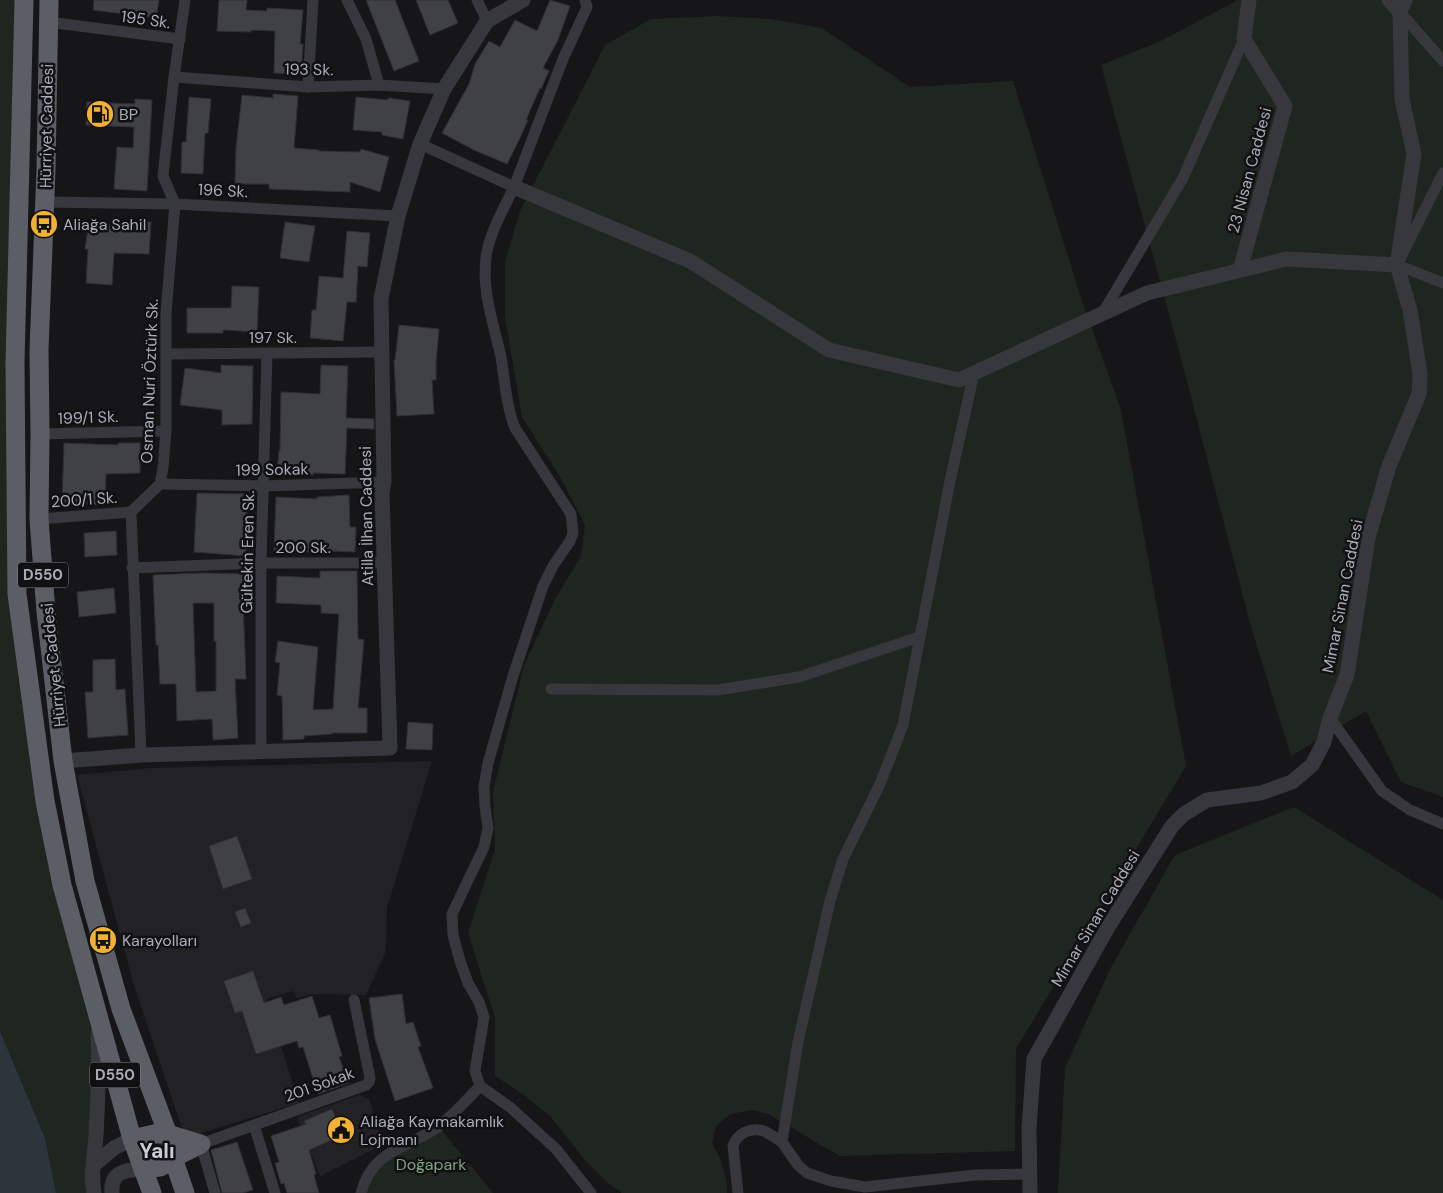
<svg xmlns="http://www.w3.org/2000/svg" width="1443" height="1193" viewBox="0 0 1443 1193" font-family="'DM Sans',sans-serif">
  <rect width="100%" height="100%" fill="#161618"/>
  <!-- built -->
  <g fill="#222225">
    <path d="M432,761L387,908L386,951L366,995L314,994L297,998L293,991L266,999L299,1103L195,1135L183,1131L133,982L77,775L150,768Z"/>
    <path d="M359,1095L369,1099L384,1144L320,1176L297,1117Z"/>
  </g>
  <!-- green -->
  <g fill="#1e261f">
    <path d="M0,0H24L17,594L45,801L98,1010L94,1193H56L45,1138L0,1031Z"/>
    <path d="M1235,0H1443V797L1401,782L1366,711L1291,756L1251,627L1179,351L1101,65L1161,41L1234,2Z"/>
    <path d="M719,16L770,19L822,28L910,87L1013,81L1082,301L1121,410L1186,766L1016,1049L1015,1151L840,1156L768,1114L752,1110L731,1114L716,1126L712,1143C720,1156 728,1178 727,1193H622L609,1184L584,1159L551,1117L524,1095L495,1076V1018L468,933L495,849L493,792L524,665L555,599L581,556L585,525L560,477L522,417L505,317V262L520,211L605,45L651,19Z"/>
    <path d="M1294,807L1443,900V1193H1058L1065,1068L1110,969L1175,855Z"/>
    <path d="M438,1126L493,1193H361L369,1172Z"/>
  </g>
  <!-- water -->
  <path fill="#2c353c" d="M0,1031L45,1138L56,1193H0Z"/>
  <!-- building -->
  <g fill="#404145" stroke="#303034" fill-rule="evenodd">
    <path d="M94,0H159L156,18L93,10Z"/>
    <path d="M219,0H247L246,10L267,11V8L303,10L300,44H303L301,74L274,73L275,31L251,30V32L217,31Z"/>
    <path d="M366,0H395L419,61L394,71Z"/>
    <path d="M416,0H448L458,23L430,35Z"/>
    <path d="M550,0L570,6L558,40L543,68L549,71L541,89L540,88L526,120H528L520,138L507,164L474,150L442,133L469,84L475,64L489,41L500,47L515,20L537,31Z"/>
    <path d="M273,94L298,96L294,148L319,150V151L360,152L361,149L389,157L380,192L350,182V192L269,189V184H235L236,148L242,95L273,98Z"/>
    <path d="M189,97L211,99L208,133H205L203,174L181,173L182,142H186Z"/>
    <path d="M356,97L388,100V98L410,101L403,139L382,135V132L353,130Z"/>
    <path d="M135,99L152,100L147,191L114,189L117,147L133,148L134,127L86,125L87,102L135,104Z"/>
    <path d="M125,221L151,222L149,254L114,253L112,285L86,283L88,249H85L89,222L125,227Z"/>
    <path d="M285,222L315,226L309,262L280,258Z"/>
    <path d="M347,231L370,233L367,267L358,266L356,302H347L343,341L310,338L312,310H316L319,276L343,278Z"/>
    <path d="M232,286L259,287L257,332L223,330V333H187V308H231Z"/>
    <path d="M399,325L439,329L436,362V380H432L434,414L397,416L394,360H395Z"/>
    <path d="M221,365L253,366L252,424L222,425V410L180,405L185,368L221,373Z"/>
    <path d="M321,365L348,366L346,418L374,419V429L347,428L345,474L313,473V475L277,472L279,451H280L281,392L320,394Z"/>
    <path d="M64,443L118,445V443H140V473L106,474L105,505L62,503Z"/>
    <path d="M197,493L247,494L246,556L194,552Z"/>
    <path d="M349,495L350,527H356L355,552L310,550V552H274L276,497L317,499V497Z"/>
    <path d="M116,531L117,555L85,557L84,533Z"/>
    <path d="M320,571H357L358,639L364,640L358,708H367V733H332V734L304,736V739L283,740L282,696L277,695L280,663L275,662L278,641L318,647L313,710L333,709L339,614L321,613V605L276,603L277,576L320,578Z"/>
    <path d="M204,573L246,574L244,602H243L246,679H235L238,738L213,740L212,719L177,721L176,684H160L158,645H156L153,575ZM193,603H214V641H216V691L196,692Z"/>
    <path d="M114,588L116,613L79,617L77,592Z"/>
    <path d="M115,659L116,690L125,689L128,735L88,738L85,692H93V660Z"/>
    <path d="M408,722L433,724L432,750L406,749Z"/>
    <path d="M237,836L252,879L223,889L209,846Z"/>
    <path d="M245,908L251,923L241,927L235,912Z"/>
    <path d="M253,971L264,1003L281,997L284,1005L312,996L319,1018L330,1015L342,1056L339,1057L349,1083L318,1094L303,1047L299,1048L297,1041L256,1054L242,1011L235,1013L224,981Z"/>
    <path d="M402,994L406,1024L413,1022L421,1046L418,1047L433,1088L395,1101L375,1039L369,998Z"/>
    <path d="M332,1109L343,1135L309,1150L316,1174L314,1175L319,1193H287L284,1183L281,1184L275,1163L279,1162L271,1136L306,1124L304,1121Z"/>
    <path d="M237,1142L253,1190L243,1193H222L211,1150Z"/>
  </g>
  <g fill="none" stroke-linecap="round" stroke-linejoin="round">
    <!-- minor -->
    <g stroke="#37383d" stroke-width="11">
      <path d="M347,0L366,39L379,85"/>
      <path d="M477,0L487,21"/>
      <path d="M1400,12L1443,61"/>
      <path d="M48,22L180,39"/>
      <path d="M174,77L308,87L379,85L444,89"/>
      <path d="M308,87L313,0"/>
      <path d="M420,144L514,187L563,59L587,7L585,0"/>
      <path d="M1443,173L1397,265L1443,283"/>
      <path d="M514,187C505,206 493,226 488,247C479,284 493,321 501,357C505,381 506,405 515,428L571,514L573,533L570,541L553,566L543,586L513,676L488,763L484,787L485,807L488,828L484,847L452,914L453,935L460,961L468,983L479,1002L484,1017L475,1071L480,1086L511,1108L556,1149L591,1193"/>
      <path d="M45,202L175,204L398,216"/>
      <path d="M1102,314L1183,178L1244,39"/>
      <path d="M166,354L381,352"/>
      <path d="M974,373L950,481L903,725L880,784L843,859L830,901L798,1042L782,1142L798,1165L807,1173L831,1181L865,1187L975,1175L1030,1174"/>
      <path d="M40,434L166,431"/>
      <path d="M160,484L264,486L384,482"/>
      <path d="M39,519L131,512"/>
      <path d="M132,568L261,563H384"/>
      <path d="M551,689L718,690L799,677L919,637"/>
      <path d="M1330,718L1382,791L1410,810L1443,824"/>
      <path d="M261,751V563L267,354"/>
      <path d="M141,755L131,512L160,484L163,468L166,431V313L175,204L163,176L174,77L185,0"/>
      <path d="M254,1125L275,1193"/>
      <path d="M215,1193L201,1144L366,1085L369,1082L370,1078L354,1000"/>
      <path d="M361,1193C372,1150 406,1149 438,1127C453,1115 467,1100 480,1086"/>
      <path d="M738,1193L733,1146C737,1133 751,1127 764,1131C770,1134 777,1139 782,1142"/>
    </g>
    <!-- tertiary -->
    <g stroke="#37383d" stroke-width="15">
      <path d="M1389,0L1400,12"/>
      <path d="M514,187L690,261L829,350L959,380L1147,293L1287,259L1397,265L1414,154L1402,99L1400,12L1405,0"/>
      <path d="M1240,270L1285,106L1244,39L1249,0"/>
      <path d="M63,761L141,755L390,748L382,493L384,482L381,299L398,216L420,144L444,89L487,21L523,0"/>
      <path d="M95,1164L114,1148L132,1139"/>
      <path d="M94,1193C90,1174 95,1154 96,1135C98,1101 99,1068 98,1034"/>
      <path d="M112,1193C110,1172 126,1169 143,1170"/>
      <path d="M1030,1193L1029,1127L1034,1059L1108,927L1172,826L1184,814L1207,800L1261,793L1292,782L1312,765L1324,742L1330,718L1347,675L1368,538L1389,466L1419,394L1420,374L1410,310L1397,265"/>
    </g>
    <!-- trunk -->
    <g stroke="#5b5e65" stroke-width="19">
      <path d="M24,0L15,363L17,594L45,801L62,885L132,1139L152,1193"/>
      <path d="M49,0L46,169L39,350L40,434L39,519L46,612L63,761L85,881L121,1009L173,1148V1158L185,1193"/>
      <path d="M132,1139L154,1134H168L201,1144L173,1158L168,1163L160,1167L143,1170"/>
    </g>
  </g>
  <!-- icons -->
  <defs>
    <symbol id="fuel-disc" viewBox="-11 -11 22 22"><circle r="9.5" fill="#f2b134" stroke="#111113"/><path d="M-5.5-6h7V0h2V4h1.3V-2.5L3-4.5l.8-.8L6-3V5H2.5V1h-1V6h-7ZM-4.2-4.7v3.2H.2V-4.7Z" fill="#111"/></symbol>
    <symbol id="bus-disc" viewBox="-11 -11 22 22"><circle r="9.5" fill="#f2b134" stroke="#111113"/><path d="M-5-6H5V4H4V6H2V4H-2V6H-4V4H-5ZM-3.5-4V0h7V-4ZM-3.5 1.2v1.5H-2V1.2ZM2 1.2v1.5H3.5V1.2Z" fill="#111"/></symbol>
    <symbol id="civic-disc" viewBox="-11 -11 22 22"><circle r="9.5" fill="#f2b134" stroke="#111113"/><path d="M-.6-6.5H3V-4.5H.6V-3L4-1V1h2V6H-6V1h2V-1L-.6-3ZM-1.2 2.5V6h2.4V2.5Z" fill="#111"/></symbol>
  </defs>
  <g fill-rule="evenodd">
    <use href="#fuel-disc" x="84" y="98" width="32" height="32"/>
    <use href="#bus-disc" x="28" y="208" width="32" height="32"/>
    <use href="#bus-disc" x="87" y="924" width="32" height="32"/>
    <use href="#civic-disc" x="325" y="1114" width="32" height="32"/>
  </g>
  <g text-anchor="middle" stroke-width="5" stroke-linejoin="round" paint-order="stroke">
    <!-- shield labels -->
    <g fill="#111113" stroke="#7b7e86" stroke-width="1">
      <rect x="18" y="562.5" width="50" height="25" rx="4"/>
      <rect x="90" y="1062.5" width="50" height="25" rx="4"/>
    </g>
    <g font-size="15" font-weight="bold" fill="#a8adb8">
      <text x="43" y="580">D550</text>
      <text x="115" y="1080">D550</text>
    </g>
    <!-- street labels -->
    <g font-size="16" fill="#a8adb8" stroke="#111113">
      <text transform="translate(146 19) rotate(8)" y="6">195 Sk.</text>
      <text transform="translate(309 69) rotate(1)" y="6">193 Sk.</text>
      <text transform="translate(46 126) rotate(-89)" y="6">Hürriyet Caddesi</text>
      <text transform="translate(1249 170) rotate(-75)" y="6">23 Nisan Caddesi</text>
      <text transform="translate(223 190) rotate(3)" y="6">196 Sk.</text>
      <text x="273" y="343">197 Sk.</text>
      <text transform="translate(149 381) rotate(-88)" y="6">Osman Nuri Öztürk Sk.</text>
      <text transform="translate(88 417) rotate(-2)" y="6">199/1 Sk.</text>
      <text transform="translate(272 469) rotate(-1)" y="6">199 Sokak</text>
      <text transform="translate(84 499) rotate(-4)" y="6">200/1 Sk.</text>
      <text transform="translate(366 516) rotate(-91)" y="6">Atilla İlhan Caddesi</text>
      <text x="303" y="553">200 Sk.</text>
      <text transform="translate(247 552) rotate(-89)" y="6">Gültekin Eren Sk.</text>
      <text transform="translate(1342 596) rotate(-79)" y="6">Mimar Sinan Caddesi</text>
      <text transform="translate(53 665) rotate(-96)" y="6">Hürriyet Caddesi</text>
      <text transform="translate(1095 918) rotate(-59)" y="6">Mimar Sinan Caddesi</text>
      <text transform="translate(319 1084) rotate(-20)" y="6">201 Sokak</text>
    </g>
    <!-- poi labels -->
    <g font-size="16" fill="#a8adb8" stroke="#111113" text-anchor="start">
      <text x="119" y="120">BP</text>
      <text x="63" y="230">Aliağa Sahil</text>
      <text x="122" y="946">Karayolları</text>
      <text x="360" y="1127">Aliağa Kaymakamlık<tspan x="360" dy="18">Lojmanı</tspan></text>
    </g>
    <!-- park labels -->
    <g font-size="16" fill="#7fa381" stroke="#111113">
      <text x="431" y="1170">Doğapark</text>
    </g>
    <!-- district labels -->
    <g font-size="21" font-weight="bold" fill="#c9ccd4" stroke="#111113">
      <text x="157" y="1158">Yalı</text>
    </g>
  </g>
</svg>
